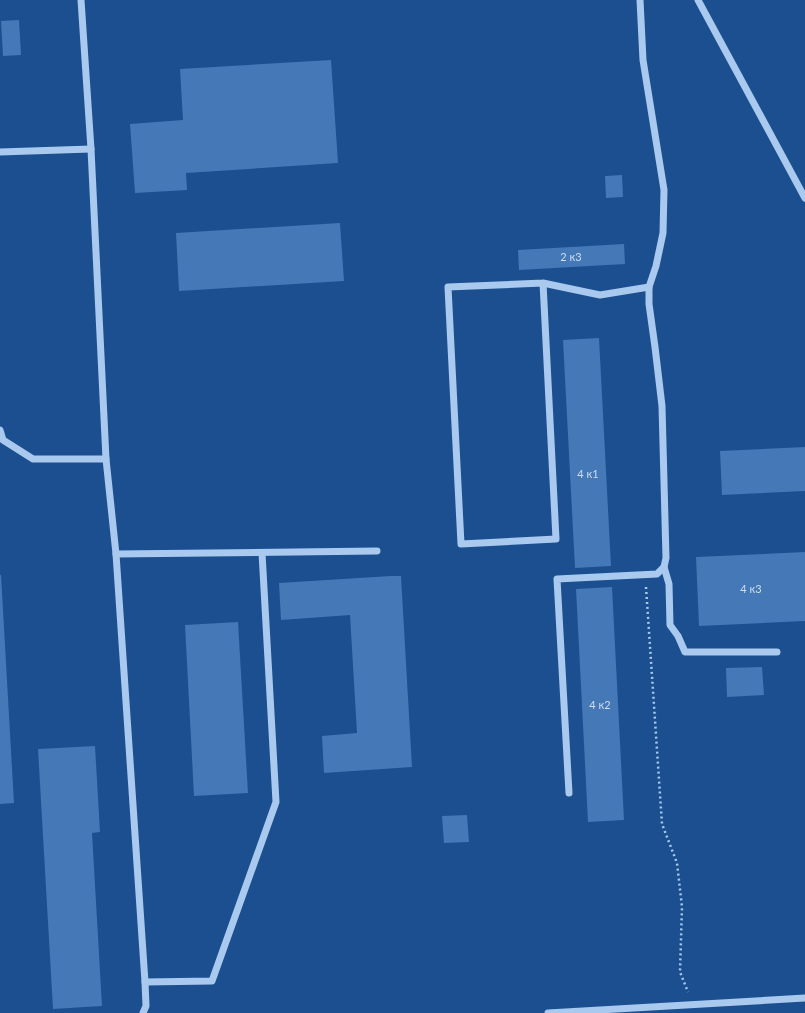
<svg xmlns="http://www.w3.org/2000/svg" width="805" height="1013" viewBox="0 0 805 1013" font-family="Lato,sans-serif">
  <rect width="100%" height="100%" fill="#1b4f8f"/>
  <!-- building -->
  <g fill="#4478b7">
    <path d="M19,20L21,55L3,56L1,21Z"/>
    <path d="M331,60L338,163L186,173L187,190L135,193L130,124L183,120L180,69Z"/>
    <path d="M622,175L623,197L606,198L605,176Z"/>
    <path d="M340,223L344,281L179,291L176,233Z"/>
    <path d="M624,244L625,264L519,270L518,250Z"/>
    <path d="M599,338L611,566L575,568L563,340Z"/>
    <path d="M805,447V491L722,495L720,451Z"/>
    <path d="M805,552V621L699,626L696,557Z"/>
    <path d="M0,575H1L14,803L0,804Z"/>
    <path d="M391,576H401L412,767L324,773L322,736L357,733L350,615L281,620L279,583Z"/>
    <path d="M612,587L624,820L588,822L576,589Z"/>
    <path d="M238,622L248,793L194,796L185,625Z"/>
    <path d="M762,667L764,695L727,697L726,668Z"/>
    <path d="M95,746L100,832L92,833L102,1006L53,1009L38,749Z"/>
    <path d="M467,815L469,842L444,843L442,816Z"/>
  </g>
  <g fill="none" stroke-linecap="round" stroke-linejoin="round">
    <!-- path -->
    <path stroke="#a9c9ee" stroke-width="2.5" stroke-dasharray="2 3" stroke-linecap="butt" d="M646,587L662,824L677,863L682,907L680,972L688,992"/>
    <!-- minor -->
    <g stroke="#a9c9ee" stroke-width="7">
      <path d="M81,0L91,149L106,459L116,554L145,982L146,1006L143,1013"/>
      <path d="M698,0L805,198"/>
      <path d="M0,152L91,149"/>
      <path d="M543,283L556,539L461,544L448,287L543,283L600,295L649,287"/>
      <path d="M0,430L3,440L33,459H106"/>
      <path d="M116,554L377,551"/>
      <path d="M664,567L669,584L670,625L678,636L685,652H777"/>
      <path d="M569,793L557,579L657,574L664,567L666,558L662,406L655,347L649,304V287L656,266L663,233L664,190L643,60L640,0"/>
      <path d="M145,982L212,981L276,802L262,553"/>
      <path d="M548,1013L805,998"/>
    </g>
  </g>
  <g text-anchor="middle" stroke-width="4" stroke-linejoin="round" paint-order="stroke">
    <!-- number labels -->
    <g font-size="11" fill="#d0dded">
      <text x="571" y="261">2 к3</text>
      <text x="588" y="478">4 к1</text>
      <text x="751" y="593">4 к3</text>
      <text x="600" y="709">4 к2</text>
    </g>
  </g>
</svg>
